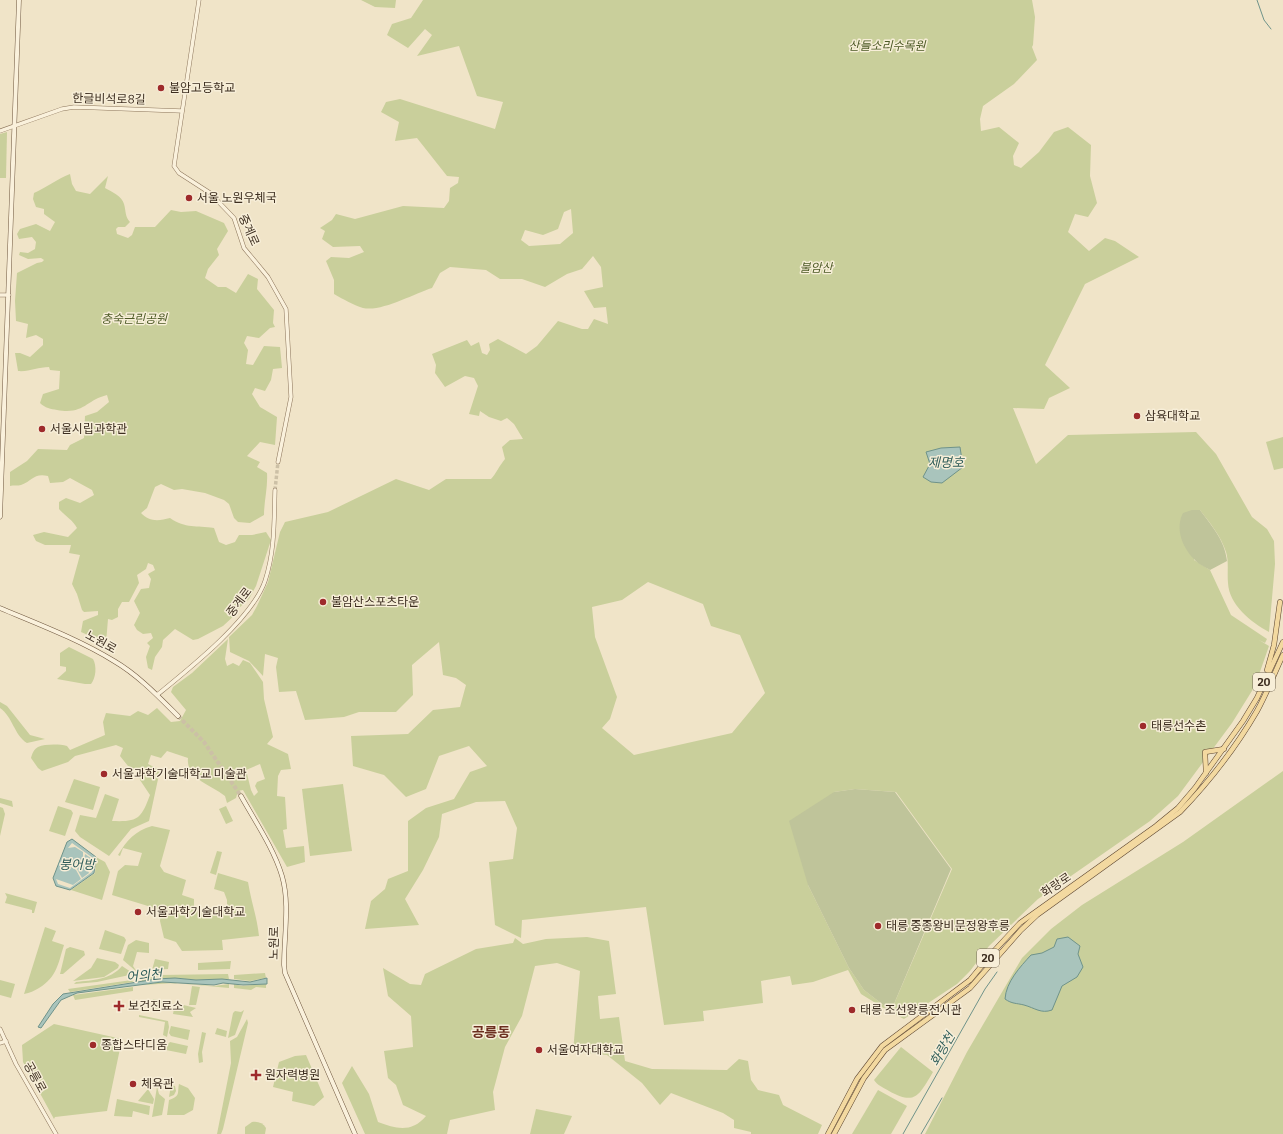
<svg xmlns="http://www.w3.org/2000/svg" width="1283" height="1134" viewBox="0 0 1283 1134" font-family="Bitter,'Noto Sans KR',serif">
  <rect width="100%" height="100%" fill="#f0e4c8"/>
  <!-- green -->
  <g fill="#c9cf9b" fill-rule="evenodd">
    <path d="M361,0H396L395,8L375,7Z"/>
    <path d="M423,0H1032L1035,17L1033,45L1032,47L1037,60L1014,84L983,106L980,119L981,131L999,127L1019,143L1013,156L1014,165L1021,168L1039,152L1054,132L1068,127L1091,145L1090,176L1097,203L1088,217L1075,214L1068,232L1089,251L1105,238L1115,241L1139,257L1085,284L1045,365L1070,388L1049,398L1044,409L1013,408L1036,464L1068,435L1196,432L1216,454L1252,517L1267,529L1274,541L1275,564L1269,632C1251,622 1229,605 1228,583C1227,573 1229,561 1226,552C1221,536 1210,523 1200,510L1194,560L1210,570L1231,615L1267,639L1265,643L1259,640L1269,646L1255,686L1232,723L1178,796L1150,821L1038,899L989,946L970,971L957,984L904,1019L890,1012L861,994L848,970L813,982L792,985L790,976L761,981L763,1003L703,1011L704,1021L664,1025L646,907L522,920L521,938L495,925L489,862L513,859L517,828L505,801L476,802L442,814L439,837L423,870L405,899L419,925L365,929L371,901L385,889L388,879L408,871V821L426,808L454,799L470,772L487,766L469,746L439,756L426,789L406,797L384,775L353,766L351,736L408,734L433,710L460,707L466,685L456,678L443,675L439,642L412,665L413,695L396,712H359L344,717L305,720L296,691L279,692L276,667L278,658L265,654L263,676L249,661L230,652L229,637L252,615L257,606L268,582L280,532L285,522L328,512L396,479L429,490L446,479H491C496,474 499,466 505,459L502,447L510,440L523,439L514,424L507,418L501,421L489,417L480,411L479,416L469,414L478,386L474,378L465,376L445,387L435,373L436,365L432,354L467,340L471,346L479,342L482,353L487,355L490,350L489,344L498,339L526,354L537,346L558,321L582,329H588L594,319L608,324L606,307L594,308L584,291L603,287L601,267L593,256L582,269L567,274L545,287L522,279H500L486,270L450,267L440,273L432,288C413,294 382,312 363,308C353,305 343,299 334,294V280L326,261L331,257L349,258L364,252L360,246L333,247L322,239L325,231L320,228L332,220L336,214L355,219L403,206L444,208L449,201L450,188L458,183L459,177L447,176L417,138L395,141L399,122L381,112L386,102L400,99L495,129L503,102L477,96L459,46L417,56L432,35L425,29L408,48L387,35L392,24L411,18ZM571,209L573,233L560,244L529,246L521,240L525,230L543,235L558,229L564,212ZM648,582L703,604L711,626L740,635L765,693L732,733L634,755L602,728L610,719L617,697L595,637L592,607L622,600ZM855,789L896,792L952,869L891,1011L864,990L849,968L808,885L834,792Z"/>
    <path d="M7,132L6,178H0V134Z"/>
    <path d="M70,174L72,184L76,191L90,194L108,176L105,188C112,192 122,196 124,204C126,211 125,217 130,222L125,227H118L116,229L117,234L128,238L132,235L135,227H155L171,210L181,212L196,211L224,223L228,231L217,249L219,255L208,269L205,278L218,287H226L236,293L248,274L258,279L257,289L274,310L273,323L275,327L270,328L259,338L247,336L244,343L248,350L246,364L253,365L264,346L280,347L282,368L273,369L271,380L265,391L255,388L252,394L260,407L277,417L275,445L260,442L247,456L260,462L257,467L267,473C268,487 264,501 264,515L250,523L238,522L234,518L229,504L224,500L205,493L182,489L174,490L161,484L155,487L147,508L141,513C149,522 159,521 170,518C186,529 196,525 214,528L219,542L226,545L235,542L239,535H252L266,532L271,540L256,586L249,599L239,608L236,614L223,626L198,639L193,640L175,629L163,640L162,647L155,657L152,670L148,668L146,657L150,646L147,643L153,638L151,633L143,634L137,630L134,625L140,613L134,601L141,589L149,588L151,579L148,574L155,570L153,565L148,563L146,569L137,575L139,583L129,602H122L118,609V617L112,620L108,619L106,643L81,632L83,621L98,615V611L84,612L82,610L77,594L72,584L80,555L69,553L71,545H45L36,541L33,535L44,532L68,537L77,528C73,520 65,516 59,509V502L66,498L80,503L94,495L92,490L70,478L63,482L50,483L48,476C33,473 33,481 21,485C18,486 13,485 10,486V472L27,461L38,449L67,450L70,445L84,438L85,416L97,412L109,402L107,395C86,400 84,415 57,410C51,409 45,408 40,403L43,394L59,389L60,371L50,370L49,367C38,367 29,372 18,371L15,353H20L30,357L43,345V339L36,335L26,338L28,324L16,321L15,301L17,273L37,263L42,262L44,260L41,258L28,259L19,255L20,252L28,253L35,249L36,242L32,237L19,239L17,234L20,229L36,224L50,231L55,222L44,214V209L36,207L33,199L34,193C47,187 57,179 70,174Z"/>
    <path d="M1283,437V468L1274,470L1266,442Z"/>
    <path d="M228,639L225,659L227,666L233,663L239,666L243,660L250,663L263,682L264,699L273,737L267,744L288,754L291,769L281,770L278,776L277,796L285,797L287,829L283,830L286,848L304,846L305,862L287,867L243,790L238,791L236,798L227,803L225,796C210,784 186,779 188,758L167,751L161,758L151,755L148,764L160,770L149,821L131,829L109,856L80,837L75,831L80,815L96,818L105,794L119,799L112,821C138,822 141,819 150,795L140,780L139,771L128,766L120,756L123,748L116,745L75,756L68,762L42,771L38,768L31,758C32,754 34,749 38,747C45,744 59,744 67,746L70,750L105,735L103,722L106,713L130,716L138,711L148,715L157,708L171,722L180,721L186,710L171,692L173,687L192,673ZM260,764L265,779L257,782L255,786L258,792L254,796L251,790L246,770Z"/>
    <path d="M69,647L93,659C97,666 96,678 91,684H85L57,679L66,671V667L60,666V653Z"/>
    <path d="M0,702L7,706L30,735L45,739L27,743C14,735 13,717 0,708Z"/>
    <path d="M1283,771V1134H925L967,1052L1022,958L1051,929L1082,905L1183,842Z"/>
    <path d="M74,779L100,787L93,810L65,802Z"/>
    <path d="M343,784L352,851L310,856L302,789Z"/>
    <path d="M0,798L12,801L13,807L0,803Z"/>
    <path d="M58,806L71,810L73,813L65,836L49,831Z"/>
    <path d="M226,806L233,821L226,824L219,809Z"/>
    <path d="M0,807L3,808L5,814L0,836Z"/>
    <path d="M152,826L170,830L160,866L164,872L186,880L182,895L194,899V906C206,915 215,913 227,906V900L224,892L214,889L218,873L248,882C251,901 257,917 259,936L222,940L223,950L182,951L176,942L164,938L160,921L161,910L112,895L118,871L125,865L138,866L142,853L123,848L120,856L118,855C127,840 135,831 152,826Z"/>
    <path d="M217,851L222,852L216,875L210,873Z"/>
    <path d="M96,857L105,862L110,872L102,900L71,890L95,873Z"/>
    <path d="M5,893L37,902L34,913H32V910L5,903L7,897Z"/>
    <path d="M45,927L56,931L52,941L64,945C58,964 57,977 39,988C34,991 30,993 24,994Z"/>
    <path d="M105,930L124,937L126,940L121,954L99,949Z"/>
    <path d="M587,937L609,941L616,994L598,996L600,1019L619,1017L625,1061L652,1069L727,1070L739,1059L748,1061L751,1080L758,1090L779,1095L783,1105L822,1125L818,1134H751V1132L734,1128V1120L723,1113L671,1093L660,1105L642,1083L607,1055L573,1052L580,971L557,963L535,966L522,1016L505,1047L493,1092L495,1110L450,1120L447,1134H365L342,1083L352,1066L369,1094L378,1122C396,1129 412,1133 426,1116L403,1105L396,1085L388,1078L384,1051L413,1047L411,1016L388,996L383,968L410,984L421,985L425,974L476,949L513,943L515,938L523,944L546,939Z"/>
    <path d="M136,940L149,943V953L137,952L133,966L137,972L123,960L128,945Z"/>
    <path d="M70,947L84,951L85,955L63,974H60L66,949Z"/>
    <path d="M97,958L115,962L119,965L118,968L104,977L73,981L91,968Z"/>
    <path d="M155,959L169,962L168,969L152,970Z"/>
    <path d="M231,961L230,969L198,970V963Z"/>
    <path d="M122,966L134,974L97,982L74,984L76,982C93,980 110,980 122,966Z"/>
    <path d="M265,973L266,978L250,981L234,979V975Z"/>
    <path d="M228,974L229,979L196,980L175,978L142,981L141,978L160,975Z"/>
    <path d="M0,980L15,984L11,998L0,995Z"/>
    <path d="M132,980L133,982L70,992L68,989Z"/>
    <path d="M162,982L214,986L229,984V988L175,983L142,985Z"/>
    <path d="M234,984L242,986L266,984V988L256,987L251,990L234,988Z"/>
    <path d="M192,986L200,987L196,1005H189Z"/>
    <path d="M133,987V991L75,1000L73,995Z"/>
    <path d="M153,999L169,1002L167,1011L151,1008Z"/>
    <path d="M175,1003L196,1008L190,1012L193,1017L173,1014Z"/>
    <path d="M244,1010L235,1035L228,1038L233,1013L235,1011L241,1012Z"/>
    <path d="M139,1015L168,1021L169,1027L167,1037L163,1035L165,1022L139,1017Z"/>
    <path d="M247,1019L248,1023L223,1129L221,1134H217L231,1063L230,1041L237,1037Z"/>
    <path d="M54,1024L122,1039L107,1111L55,1117L54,1119L23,1062L22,1045Z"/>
    <path d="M171,1026L190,1030L188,1040L171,1036L169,1033Z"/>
    <path d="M217,1028L227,1031L226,1037L215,1034Z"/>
    <path d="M202,1032L206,1033L202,1052L203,1062L199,1063L198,1054Z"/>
    <path d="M170,1042L188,1046L186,1054L166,1050L167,1045Z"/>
    <path d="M901,1047L933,1072C919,1095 916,1106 889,1091C884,1088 877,1085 874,1080Z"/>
    <path d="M306,1055L324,1097L314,1106L292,1101L293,1092L273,1087L279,1062L295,1056Z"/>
    <path d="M179,1084L188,1088L195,1098L193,1110L184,1115H167L169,1100C181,1096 177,1093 179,1084Z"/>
    <path d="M171,1085L175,1086L176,1091L174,1095L169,1097Z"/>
    <path d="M157,1087L159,1094L165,1099L162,1115L152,1117Z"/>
    <path d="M148,1089L154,1099L153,1104L138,1101Z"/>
    <path d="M878,1090L907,1106L891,1134H852Z"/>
    <path d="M117,1099L150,1106L149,1115L133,1111L132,1117L114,1116Z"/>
    <path d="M536,1109L572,1116L564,1134H530Z"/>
    <path d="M252,1122C258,1121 263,1123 266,1128L265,1134H245V1127Z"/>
  </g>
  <!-- cemetery -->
  <g fill="#bfc49a">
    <path d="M1192,510H1200C1212,526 1225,541 1227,561L1210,570C1205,567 1198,564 1194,559C1182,547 1175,528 1183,513Z"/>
    <path d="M855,789L895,792L951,869L891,1011L864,990L849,968L808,885L789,821L834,792Z"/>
  </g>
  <!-- water -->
  <g fill="#a9c4bc" stroke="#6f938a">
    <path d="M960,447L963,467L942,483L931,482L923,477L930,464L926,452L941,448Z"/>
    <path d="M72,839L96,857L94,873L70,890L56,886L53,878L67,842Z"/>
    <path d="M1068,937L1080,946L1078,954L1083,967L1077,977L1062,986L1052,1010C1041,1014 1035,1008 1024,1005C1016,1003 1012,1004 1005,999C1006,982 1020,967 1031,955L1042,953L1054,947L1057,939Z"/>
    <path d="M175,978L196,980L222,979L250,982L267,978V984L243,985L223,983L214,985L162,982L77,993L61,1000L41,1028L38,1027L53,1004L63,994L156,979Z"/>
  </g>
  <!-- pier -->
  <path fill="#f0e4c8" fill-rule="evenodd" d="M72,843L93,858L92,872L70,888L58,884L56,879L73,885L81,879L76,870L61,861L71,865L83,861V852L75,847L68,848ZM85,854L92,859L91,865L88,866L84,861ZM84,862L89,873L82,878L77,869L78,865Z"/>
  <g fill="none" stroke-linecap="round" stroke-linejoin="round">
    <!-- stream -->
    <g stroke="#6f938a" stroke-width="1">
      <path d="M1257,0L1264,20L1271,29"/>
      <path d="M903,1134L985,989L997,972"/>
      <path d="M921,1134L942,1098"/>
    </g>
    <!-- tertiary-tunnel -->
    <path stroke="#ccc0a6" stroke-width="3.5" stroke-dasharray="3.5 2" stroke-linecap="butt" d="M275,490L278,462"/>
    <!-- secondary-tunnel -->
    <path stroke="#ccc0a6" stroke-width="4" stroke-dasharray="4 2" stroke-linecap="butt" d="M178,716L204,742L241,796"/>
    <defs>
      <g id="tertiary">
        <path d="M199,0L174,166L179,173L210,193L234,218L244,248L268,277L286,309L291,397L278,462"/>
        <path d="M0,131L62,109L74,107L182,111"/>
        <path d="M0,295H9"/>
        <path d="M157,695C189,669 252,619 265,581C275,551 274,521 275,490"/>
        <path d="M0,1029L16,1064L56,1134"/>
        <path d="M0,1043L6,1041"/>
      </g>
      <g id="secondary">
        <path d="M0,517L19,0"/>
        <path d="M0,608C38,624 78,639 114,661C138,675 158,696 178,716"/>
        <path d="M241,796C255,821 274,849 282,876C290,903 284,936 284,965L285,973L355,1134"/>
      </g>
      <g id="primary">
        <path d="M1267,670L1274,645L1280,602"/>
        <path d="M1206,773L1205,752L1224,749"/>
        <path d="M828,1134L857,1079L882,1046L970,980L994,951L1020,923L1156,826L1178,808L1195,788L1243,721L1257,698L1283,642"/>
        <path d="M834,1134L864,1078L885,1050L970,988L1021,930L1037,915L1180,812C1209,782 1236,747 1257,711C1267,693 1274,674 1283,655"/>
      </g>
    </defs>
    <!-- tertiary casing -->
    <use href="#tertiary" stroke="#8d765c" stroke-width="4.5"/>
    <!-- secondary casing -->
    <use href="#secondary" stroke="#6f573f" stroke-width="5"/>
    <!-- primary casing -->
    <use href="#primary" stroke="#5b4430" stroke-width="5.5"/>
    <!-- tertiary -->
    <use href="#tertiary" stroke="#faf1dc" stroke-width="3.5"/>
    <!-- secondary -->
    <use href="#secondary" stroke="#faf1dc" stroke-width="4"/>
    <!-- primary -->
    <use href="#primary" stroke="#f3d9a0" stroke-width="4.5"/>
  </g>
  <!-- markers -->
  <g fill="#9e2a2b" stroke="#f7eed8" stroke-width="1.5">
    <circle cx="161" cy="88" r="4"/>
    <circle cx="189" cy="198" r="4"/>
    <circle cx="1137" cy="416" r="4"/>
    <circle cx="42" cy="429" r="4"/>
    <circle cx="323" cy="602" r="4"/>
    <circle cx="1143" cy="726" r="4"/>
    <circle cx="104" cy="774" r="4"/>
    <circle cx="138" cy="912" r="4"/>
    <circle cx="878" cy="926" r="4"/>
    <path d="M117 1000h4v4h4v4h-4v4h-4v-4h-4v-4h4z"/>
    <circle cx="852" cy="1010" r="4"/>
    <circle cx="93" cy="1045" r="4"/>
    <circle cx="539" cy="1050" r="4"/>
    <path d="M254 1069h4v4h4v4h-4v4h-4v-4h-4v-4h4z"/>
    <circle cx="133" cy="1084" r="4"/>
  </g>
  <g text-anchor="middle" stroke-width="3" stroke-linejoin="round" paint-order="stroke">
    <!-- shield labels -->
    <g fill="#f7eed8" stroke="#756857" stroke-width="1">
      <rect x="1253" y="673" width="22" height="18" rx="3"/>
      <rect x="977" y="949" width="22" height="18" rx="3"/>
    </g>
    <g font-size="11" font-weight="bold" fill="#3d2e20">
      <text x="1264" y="686">20</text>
      <text x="988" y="962">20</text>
    </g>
    <!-- park labels -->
    <g font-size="12" font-style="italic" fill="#4d5a26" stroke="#f7eed8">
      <text x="887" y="50">산들소리수목원</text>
      <text x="816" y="272">불암산</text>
      <text x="134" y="323">충숙근린공원</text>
    </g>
    <!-- poi labels -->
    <g font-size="12" fill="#3d2e20" stroke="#f7eed8" text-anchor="start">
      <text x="169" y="92">불암고등학교</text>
      <text x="197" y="202">서울 노원우체국</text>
      <text x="1145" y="420">삼육대학교</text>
      <text x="50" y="433">서울시립과학관</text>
      <text x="331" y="606">불암산스포츠타운</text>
      <text x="1151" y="730">태릉선수촌</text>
      <text x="112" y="778">서울과학기술대학교 미술관</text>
      <text x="146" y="916">서울과학기술대학교</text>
      <text x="886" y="930">태릉 중종왕비문정왕후릉</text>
      <text x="128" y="1010">보건진료소</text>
      <text x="860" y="1014">태릉 조선왕릉전시관</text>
      <text x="101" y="1049">종합스타디움</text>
      <text x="547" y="1054">서울여자대학교</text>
      <text x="265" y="1079">원자력병원</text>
      <text x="141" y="1088">체육관</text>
    </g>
    <!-- street labels -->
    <g font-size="12" fill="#3d2e20" stroke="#f7eed8">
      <text transform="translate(109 99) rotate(1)" y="4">한글비석로8길</text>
      <text transform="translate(249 230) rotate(66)" y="4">중계로</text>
      <text transform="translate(239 602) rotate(-53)" y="4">중계로</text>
      <text transform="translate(101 642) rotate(29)" y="4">노원로</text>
      <text transform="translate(1056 885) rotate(-34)" y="4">화랑로</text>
      <text transform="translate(274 943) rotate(-89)" y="4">노원로</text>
      <text transform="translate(35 1077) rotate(61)" y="4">공릉로</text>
    </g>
    <!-- water labels -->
    <g font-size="13" font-style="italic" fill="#2f5d5a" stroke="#f7eed8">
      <text x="946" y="467">제명호</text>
      <text x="77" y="869">붕어방</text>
      <text transform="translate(144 975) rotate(-5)" y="5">어의천</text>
      <text transform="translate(942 1049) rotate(-60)" y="5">화랑천</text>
    </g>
    <!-- quarter labels -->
    <g font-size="14" font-weight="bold" fill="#6b2e1e" stroke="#f7eed8">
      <text x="491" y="1037">공릉동</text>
    </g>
  </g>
</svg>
